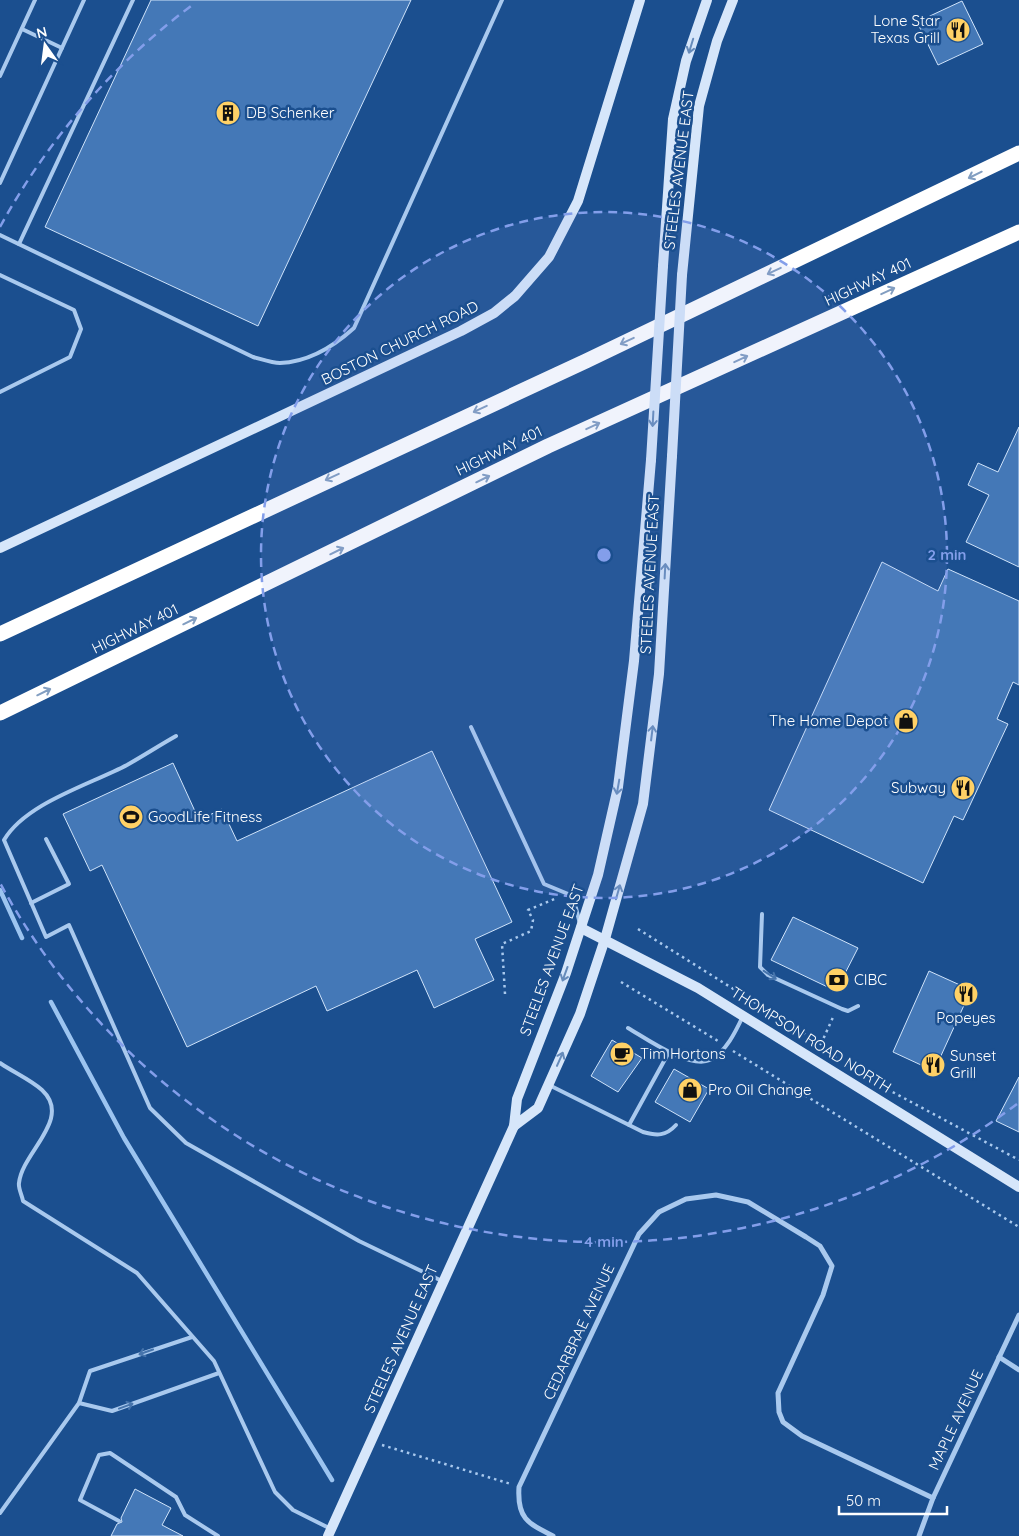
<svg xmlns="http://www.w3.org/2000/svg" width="1019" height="1536" viewBox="0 0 1019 1536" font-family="Quicksand,sans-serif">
  <rect width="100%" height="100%" fill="#1b4f8f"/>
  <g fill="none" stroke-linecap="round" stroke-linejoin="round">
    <!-- stream -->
    <g stroke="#9cc4f0" stroke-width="4.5">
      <path d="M0,890L22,938"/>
      <path d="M51,1002L124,1138L332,1480"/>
    </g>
  </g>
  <!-- building -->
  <g fill="#4478b7" stroke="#cfe3fa">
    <path d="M151,0H411L258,326L45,227Z"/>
    <path d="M962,1L983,44L938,65L917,22Z"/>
    <path d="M1019,427V567L966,542L989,495L968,485L978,463L998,472Z"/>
    <path d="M882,562L938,591L948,569L1019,601V685L1013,682L997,719L1008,724L963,820L954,816L923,883L769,810Z"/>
    <path d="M432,751L512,922L475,939L494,980L434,1008L417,970L327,1011L316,986L187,1047L102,865L90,871L63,814L173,763L199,820L222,809L237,841Z"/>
    <path d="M793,917L858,948L836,991L771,960Z"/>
    <path d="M929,971L971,990L934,1071L893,1052Z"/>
    <path d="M612,1040L642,1058L618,1092L591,1076Z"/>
    <path d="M674,1069L709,1089L690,1122L655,1102Z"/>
    <path d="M1019,1077V1132L996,1121Z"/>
    <path d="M135,1489L171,1508L162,1525L183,1536H111L117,1524L122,1522L121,1518Z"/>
  </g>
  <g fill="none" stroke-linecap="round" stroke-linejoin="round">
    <!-- path -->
    <g stroke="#a9c9ee" stroke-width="2.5" stroke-dasharray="2.5 4" stroke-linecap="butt">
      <path d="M638,929L821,1044L840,1061"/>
      <path d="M621,982L718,1041"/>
      <path d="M505,994L502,944L531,931L533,920L528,910L557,898"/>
      <path d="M821,1044L834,1015"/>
      <path d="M733,1051L1019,1227"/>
      <path d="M887,1089L1019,1160"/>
      <path d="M382,1445L511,1484"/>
    </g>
    <!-- lane -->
    <g stroke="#a9c9ee" stroke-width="4">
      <path d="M22,29L62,48"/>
      <path d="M0,76L35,0"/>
      <path d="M0,183L84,0"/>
      <path d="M0,235L253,357C261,359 272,363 280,363C309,362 333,347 354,328L502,0"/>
      <path d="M19,244L133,0"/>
      <path d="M0,275L74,310L81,329L70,357L0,392"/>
      <path d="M471,727L544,884L573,896L580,924"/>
      <path d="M176,736C160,745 143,756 127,765C89,785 26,803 4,840L46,937L69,925L150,1108L186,1143L359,1241L442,1281"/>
      <path d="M31,903L69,884L46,839"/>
      <path d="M762,914L760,967L768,975L842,1009L848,1011L858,1006"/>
      <path d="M628,1028C647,1039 689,1069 710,1060C726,1052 736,1031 743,1016"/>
      <path d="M0,1063C13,1072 31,1080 42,1090C73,1119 22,1152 19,1183C18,1188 22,1195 23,1201L137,1273L214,1361L275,1492L293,1510L331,1529"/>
      <path d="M549,1085L643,1132C657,1136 666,1136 676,1125"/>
      <path d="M629,1125L669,1052"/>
      <path d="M79,1403L112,1411L219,1373"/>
      <path d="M0,1513L79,1403L90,1371L192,1337"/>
      <path d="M119,1521L80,1500L99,1455L110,1453L176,1497L185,1515L218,1536"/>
    </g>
    <!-- street -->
    <g stroke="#a9c9ee" stroke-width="5">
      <path d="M999,1357L1019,1370"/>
      <path d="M553,1536C527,1523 517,1518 519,1487L639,1234L659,1212L686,1199L716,1195L748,1202L806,1237L820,1246L832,1266L823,1295L778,1393L779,1412L783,1422L802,1436L933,1498"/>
      <path d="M919,1536L933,1498L1019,1315"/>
    </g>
    <!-- secondary -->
    <g stroke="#d6e6fa" stroke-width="10">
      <path d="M663,266L673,119L686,61L707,0"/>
      <path d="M682,275L699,106L717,41L733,0"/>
      <path d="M0,548L461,331L494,313L515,296L549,257L578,201L640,0"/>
      <path d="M581,928L698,988L1019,1187"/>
      <path d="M514,1126L538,1108L580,1014L605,939L643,804L659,674L672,456"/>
      <path d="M328,1536L514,1126L517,1099L566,973L598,875L618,787L634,661L651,460"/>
    </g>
    <!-- highway -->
    <g stroke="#fff" stroke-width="15">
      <path d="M0,634L586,361L1019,153"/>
      <path d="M0,713L548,446L1019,232"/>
    </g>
    <!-- secondary-bridge -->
    <g stroke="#d6e6fa" stroke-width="10">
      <path d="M672,456L682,275"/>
      <path d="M651,460L663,266"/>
    </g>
  </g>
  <!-- one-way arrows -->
  <defs><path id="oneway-shaft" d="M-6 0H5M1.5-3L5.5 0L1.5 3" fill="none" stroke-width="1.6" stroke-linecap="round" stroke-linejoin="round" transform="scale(1.25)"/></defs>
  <g stroke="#668bba">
    <use href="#oneway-shaft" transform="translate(691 46) rotate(107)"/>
    <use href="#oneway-shaft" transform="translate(653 419) rotate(93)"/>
    <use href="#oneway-shaft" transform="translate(665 571) rotate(-87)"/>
    <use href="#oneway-shaft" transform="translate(652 733) rotate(-83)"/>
    <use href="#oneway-shaft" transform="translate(618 787) rotate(100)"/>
    <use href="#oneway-shaft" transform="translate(618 892) rotate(-74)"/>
    <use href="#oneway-shaft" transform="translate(565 974) rotate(110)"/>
    <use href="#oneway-shaft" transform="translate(560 1059) rotate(-66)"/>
  </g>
  <g stroke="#829ec1">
    <use href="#oneway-shaft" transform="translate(975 175) rotate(154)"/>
    <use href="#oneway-shaft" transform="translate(774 271) rotate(155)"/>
    <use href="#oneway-shaft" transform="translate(888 291) rotate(-25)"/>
    <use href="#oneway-shaft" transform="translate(627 341) rotate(155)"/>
    <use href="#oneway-shaft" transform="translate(741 359) rotate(-25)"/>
    <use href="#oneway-shaft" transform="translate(480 409) rotate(155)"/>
    <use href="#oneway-shaft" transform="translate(593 426) rotate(-25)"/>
    <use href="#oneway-shaft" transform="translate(332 477) rotate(155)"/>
    <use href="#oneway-shaft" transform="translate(483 479) rotate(-26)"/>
    <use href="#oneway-shaft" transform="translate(337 551) rotate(-26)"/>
    <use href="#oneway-shaft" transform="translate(190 621) rotate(-26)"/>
    <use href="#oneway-shaft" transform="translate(44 692) rotate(-26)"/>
  </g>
  <g stroke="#4674ac">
    <use href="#oneway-shaft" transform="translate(770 975) rotate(33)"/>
    <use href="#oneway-shaft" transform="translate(146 1352) rotate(161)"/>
    <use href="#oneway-shaft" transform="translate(126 1406) rotate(-20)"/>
  </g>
  <!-- distance rings -->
  <circle cx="604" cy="555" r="343" fill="#839eea" fill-opacity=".12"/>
  <g fill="none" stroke="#839eea" stroke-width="2.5" stroke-dasharray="9 6">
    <circle cx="604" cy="555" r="343"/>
    <path d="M1017 1104A687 687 0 0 1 0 883M0 227A687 687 0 0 1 195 3"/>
  </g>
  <!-- icons -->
  <defs>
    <symbol id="restaurant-disc" viewBox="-11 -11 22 22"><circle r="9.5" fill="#ffd166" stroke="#1b4f8f"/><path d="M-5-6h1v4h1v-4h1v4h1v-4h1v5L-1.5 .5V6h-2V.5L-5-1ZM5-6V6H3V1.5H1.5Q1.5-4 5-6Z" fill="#111"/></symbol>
    <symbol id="building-disc" viewBox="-11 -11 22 22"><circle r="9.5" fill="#ffd166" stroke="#1b4f8f"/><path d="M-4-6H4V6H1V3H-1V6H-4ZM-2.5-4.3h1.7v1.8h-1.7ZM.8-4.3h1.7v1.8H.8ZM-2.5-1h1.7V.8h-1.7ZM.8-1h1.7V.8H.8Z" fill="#111"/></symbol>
    <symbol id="shop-disc" viewBox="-11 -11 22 22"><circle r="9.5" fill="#ffd166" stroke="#1b4f8f"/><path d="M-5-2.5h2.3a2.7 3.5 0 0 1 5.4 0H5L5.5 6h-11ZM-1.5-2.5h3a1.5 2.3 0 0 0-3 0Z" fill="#111"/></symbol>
    <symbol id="stadium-disc" viewBox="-11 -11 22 22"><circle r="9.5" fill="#ffd166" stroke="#1b4f8f"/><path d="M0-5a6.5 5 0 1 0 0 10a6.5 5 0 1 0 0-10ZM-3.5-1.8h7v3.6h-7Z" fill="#111"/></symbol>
    <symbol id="bank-disc" viewBox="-11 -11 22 22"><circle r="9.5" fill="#ffd166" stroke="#1b4f8f"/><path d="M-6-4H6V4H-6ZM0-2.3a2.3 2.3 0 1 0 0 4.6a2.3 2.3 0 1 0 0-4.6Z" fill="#111"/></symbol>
    <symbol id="cafe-disc" viewBox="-11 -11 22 22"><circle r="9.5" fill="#ffd166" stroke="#1b4f8f"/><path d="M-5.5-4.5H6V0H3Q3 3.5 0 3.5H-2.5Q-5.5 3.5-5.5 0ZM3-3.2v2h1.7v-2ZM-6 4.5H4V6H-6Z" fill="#111"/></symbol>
  </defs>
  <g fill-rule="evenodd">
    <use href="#restaurant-disc" x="944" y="16" width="28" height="28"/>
    <use href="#building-disc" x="214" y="99" width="28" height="28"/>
    <use href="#shop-disc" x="892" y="707" width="28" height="28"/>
    <use href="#restaurant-disc" x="949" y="774" width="28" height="28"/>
    <use href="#stadium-disc" x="117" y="803" width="28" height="28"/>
    <use href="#bank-disc" x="823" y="966" width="28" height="28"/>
    <use href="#restaurant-disc" x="952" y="980" width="28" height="28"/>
    <use href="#cafe-disc" x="608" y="1040" width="28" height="28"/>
    <use href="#restaurant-disc" x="919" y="1051" width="28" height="28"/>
    <use href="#shop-disc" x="676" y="1076" width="28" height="28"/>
  </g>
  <g text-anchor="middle" stroke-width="5" stroke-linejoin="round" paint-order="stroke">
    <!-- poi labels -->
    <g font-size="15" fill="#fff" stroke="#1b4f8f" text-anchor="start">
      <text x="940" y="26" text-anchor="end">Lone Star<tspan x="940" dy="17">Texas Grill</tspan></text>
      <text x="246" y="118">DB Schenker</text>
      <text x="888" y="726" text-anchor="end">The Home Depot</text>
      <text x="946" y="793" text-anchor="end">Subway</text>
      <text x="148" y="822">GoodLife Fitness</text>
      <text x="854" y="985">CIBC</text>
      <text x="966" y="1023" text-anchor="middle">Popeyes</text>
      <text x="640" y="1059">Tim Hortons</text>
      <text x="950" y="1061">Sunset<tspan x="950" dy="17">Grill</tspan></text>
      <text x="708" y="1095">Pro Oil Change</text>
    </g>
    <!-- street labels -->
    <g font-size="15" fill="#fff" stroke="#1b4f8f">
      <text transform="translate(679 170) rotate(-83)" y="5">STEELES AVENUE EAST</text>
      <text transform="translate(868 282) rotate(-25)" y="5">HIGHWAY 401</text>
      <text transform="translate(400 343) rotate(-26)" y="5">BOSTON CHURCH ROAD</text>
      <text transform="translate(499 451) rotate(-26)" y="5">HIGHWAY 401</text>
      <text transform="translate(650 574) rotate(-87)" y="5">STEELES AVENUE EAST</text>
      <text transform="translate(135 629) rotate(-26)" y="5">HIGHWAY 401</text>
      <text transform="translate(552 960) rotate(-70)" y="5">STEELES AVENUE EAST</text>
      <text transform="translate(811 1040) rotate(32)" y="5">THOMPSON ROAD NORTH</text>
      <text transform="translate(579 1332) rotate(-65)" y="5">CEDARBRAE AVENUE</text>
      <text transform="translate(401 1339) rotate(-66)" y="5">STEELES AVENUE EAST</text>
      <text transform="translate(956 1420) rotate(-65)" y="5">MAPLE AVENUE</text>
    </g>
  </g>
  <circle cx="604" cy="555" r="8" fill="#839eea" stroke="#1b4f8f" stroke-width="2.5"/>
  <g font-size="15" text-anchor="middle" font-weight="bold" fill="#839eea" stroke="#1b4f8f" stroke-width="5" stroke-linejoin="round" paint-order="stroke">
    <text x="947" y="560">2 min</text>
    <text x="604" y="1247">4 min</text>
  </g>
  <!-- north arrow -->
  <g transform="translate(45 45) rotate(346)" stroke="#1b4f8f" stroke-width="4" paint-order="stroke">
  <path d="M0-4L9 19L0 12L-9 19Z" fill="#ffffff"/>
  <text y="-8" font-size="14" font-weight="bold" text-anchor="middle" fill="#ffffff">N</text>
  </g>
  <!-- scale -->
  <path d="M839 1506v8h108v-8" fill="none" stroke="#ffffff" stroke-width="2.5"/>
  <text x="846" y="1506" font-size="15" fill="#ffffff" stroke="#1b4f8f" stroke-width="4" paint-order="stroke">50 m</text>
</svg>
